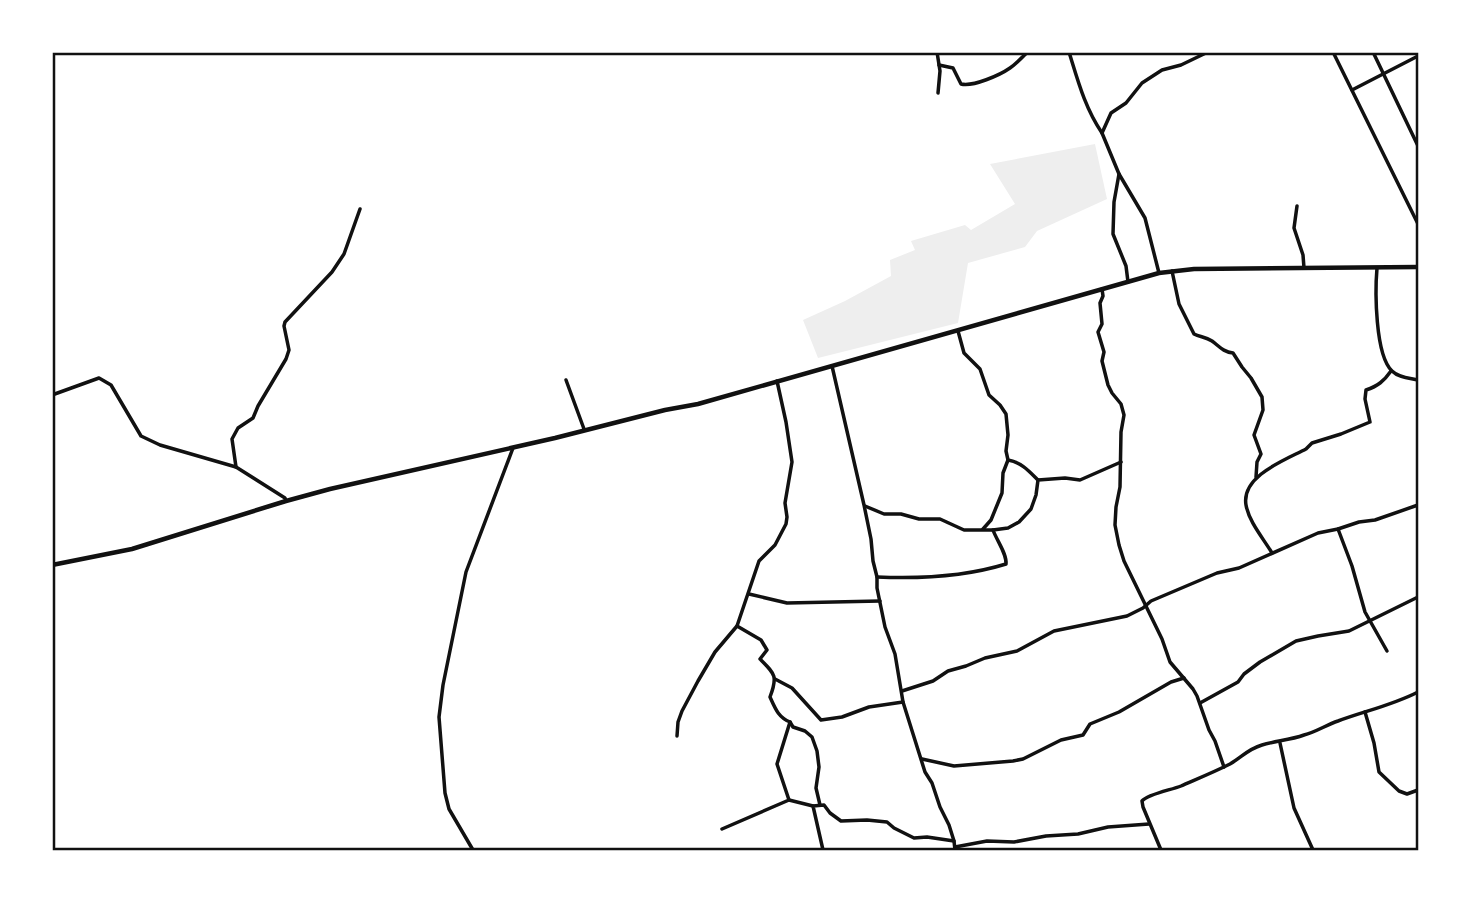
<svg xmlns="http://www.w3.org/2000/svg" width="1471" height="903" viewBox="0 0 1471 903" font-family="Overpass,sans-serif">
  <rect width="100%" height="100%" fill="#fff"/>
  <!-- green -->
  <path fill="#eee" d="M1095,144L1107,199L1037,231L1025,247L968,263L958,323L818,358L803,320L845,301L891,276L890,260L915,250L911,241L965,225L971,230L1015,204L990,164Z"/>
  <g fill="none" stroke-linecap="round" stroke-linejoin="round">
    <!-- minor -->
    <g stroke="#111" stroke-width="3.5">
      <path d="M937,52L940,71L938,93"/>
      <path d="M1069,52C1078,81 1085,108 1102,133"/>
      <path d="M1333,52L1418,224"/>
      <path d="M1373,52L1418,146"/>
      <path d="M939,65L953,68L961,84C973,87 1000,75 1010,68C1017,63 1022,57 1028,52"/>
      <path d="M1352,90L1418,56"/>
      <path d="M1119,174L1114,202L1113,234L1126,266L1128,282"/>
      <path d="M1297,206L1294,228L1303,255L1304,268"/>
      <path d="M1377,268C1375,291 1375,355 1392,371C1399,378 1410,378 1418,380"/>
      <path d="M1172,271L1179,304L1194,334C1200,337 1206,337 1212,341C1219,346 1223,352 1233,353L1242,367L1251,378L1262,397L1263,410L1254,435L1261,454L1257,462L1256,477"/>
      <path d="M1159,273L1145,218L1119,174L1102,133L1111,113L1126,103L1142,83L1162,70L1181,65L1208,52"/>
      <path d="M1102,289L1103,296L1100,303L1102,324L1098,332L1104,352L1102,361L1108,385L1112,393L1121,404L1124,415L1121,432L1120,487L1116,507L1115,525L1119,545L1124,561L1162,639L1170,662L1193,689L1197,696L1209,730L1215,741L1224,767"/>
      <path d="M958,331L964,353L980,369L989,395L1000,405L1006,414L1008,435L1006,451L1008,460C1021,462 1029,471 1038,480"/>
      <path d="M832,366L864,505L871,539L873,561L877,577V588L885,627L895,654L903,702L925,772L932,783L940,807L949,825L954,841L955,850"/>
      <path d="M566,380L584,429"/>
      <path d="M52,395L99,378L111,385L141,436L160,445L236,467L285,498L286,501"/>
      <path d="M236,467L232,439L238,428L253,418L258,406L286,359L289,350L284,326L285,322L332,272L344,254L360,209"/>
      <path d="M865,506L884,514H901L919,519H940L964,530H993L1008,528L1019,522L1031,509L1036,495L1038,480L1065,478L1080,480L1121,462"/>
      <path d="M983,529L991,520L1002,493L1003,473L1008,460"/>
      <path d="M1338,529L1352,566L1365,612L1387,651"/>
      <path d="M1272,553C1263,538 1249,522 1246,505C1241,476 1285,460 1306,449L1312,443L1341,434L1370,422L1365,399L1366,390C1378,386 1384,381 1391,371"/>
      <path d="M877,577C921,579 964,577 1006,564C1007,554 997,541 993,530"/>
      <path d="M749,594L787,603L880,601"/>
      <path d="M737,626L761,640L767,650L760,659C775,674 778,676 770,697C775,708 778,717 790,722L793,727L805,731L812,737L817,751L819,767L816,788L820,805"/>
      <path d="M775,679L792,688L821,720L842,717L869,707L903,702"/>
      <path d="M902,691L933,681L948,671L966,666L985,658L1017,651L1054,631L1127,616L1143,608L1151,601L1217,573L1239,568L1318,533L1338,529L1359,522L1375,520L1418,505"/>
      <path d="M1200,703L1238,682L1244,674L1260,662L1296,641L1318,636L1349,631L1418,597"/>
      <path d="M1365,712L1374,743L1379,772L1399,791L1407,794L1418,790"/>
      <path d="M677,736L678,722L682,711L698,681L715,652L737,626L759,561L775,545L786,524L787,517L785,503L792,462L786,422L777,381"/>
      <path d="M1280,743L1294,808L1313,850"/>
      <path d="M922,759L954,766L1013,761L1023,759L1061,740L1083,735L1090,724L1119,712L1171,682L1184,678"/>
      <path d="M789,800L813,806"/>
      <path d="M722,829L789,800L777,764L790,722"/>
      <path d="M955,847L987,841L1014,842L1046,836L1078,834L1108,827L1149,824"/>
      <path d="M473,850L449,809L445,793L439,717L443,685L466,572L513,448"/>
      <path d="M823,850L813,806L824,805L830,813L841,821L867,820L887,822L894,828L914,838L927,837L954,841"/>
      <path d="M1161,850L1143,807L1142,801C1148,794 1171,790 1181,786C1197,779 1214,772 1230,764C1242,757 1248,749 1262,745C1275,741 1290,740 1304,735C1316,732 1326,725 1338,721C1365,711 1393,705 1418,692"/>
    </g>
    <!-- tertiary -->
    <path stroke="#111" stroke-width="4.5" d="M52,565L132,549L286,501L330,489L555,438L665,410L698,404L1159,273L1194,269L1418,267"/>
  </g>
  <!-- border -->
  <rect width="1471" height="903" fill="none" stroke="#ffffff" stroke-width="108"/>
  <rect x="54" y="54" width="1363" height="795" fill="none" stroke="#111" stroke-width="2.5"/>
</svg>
